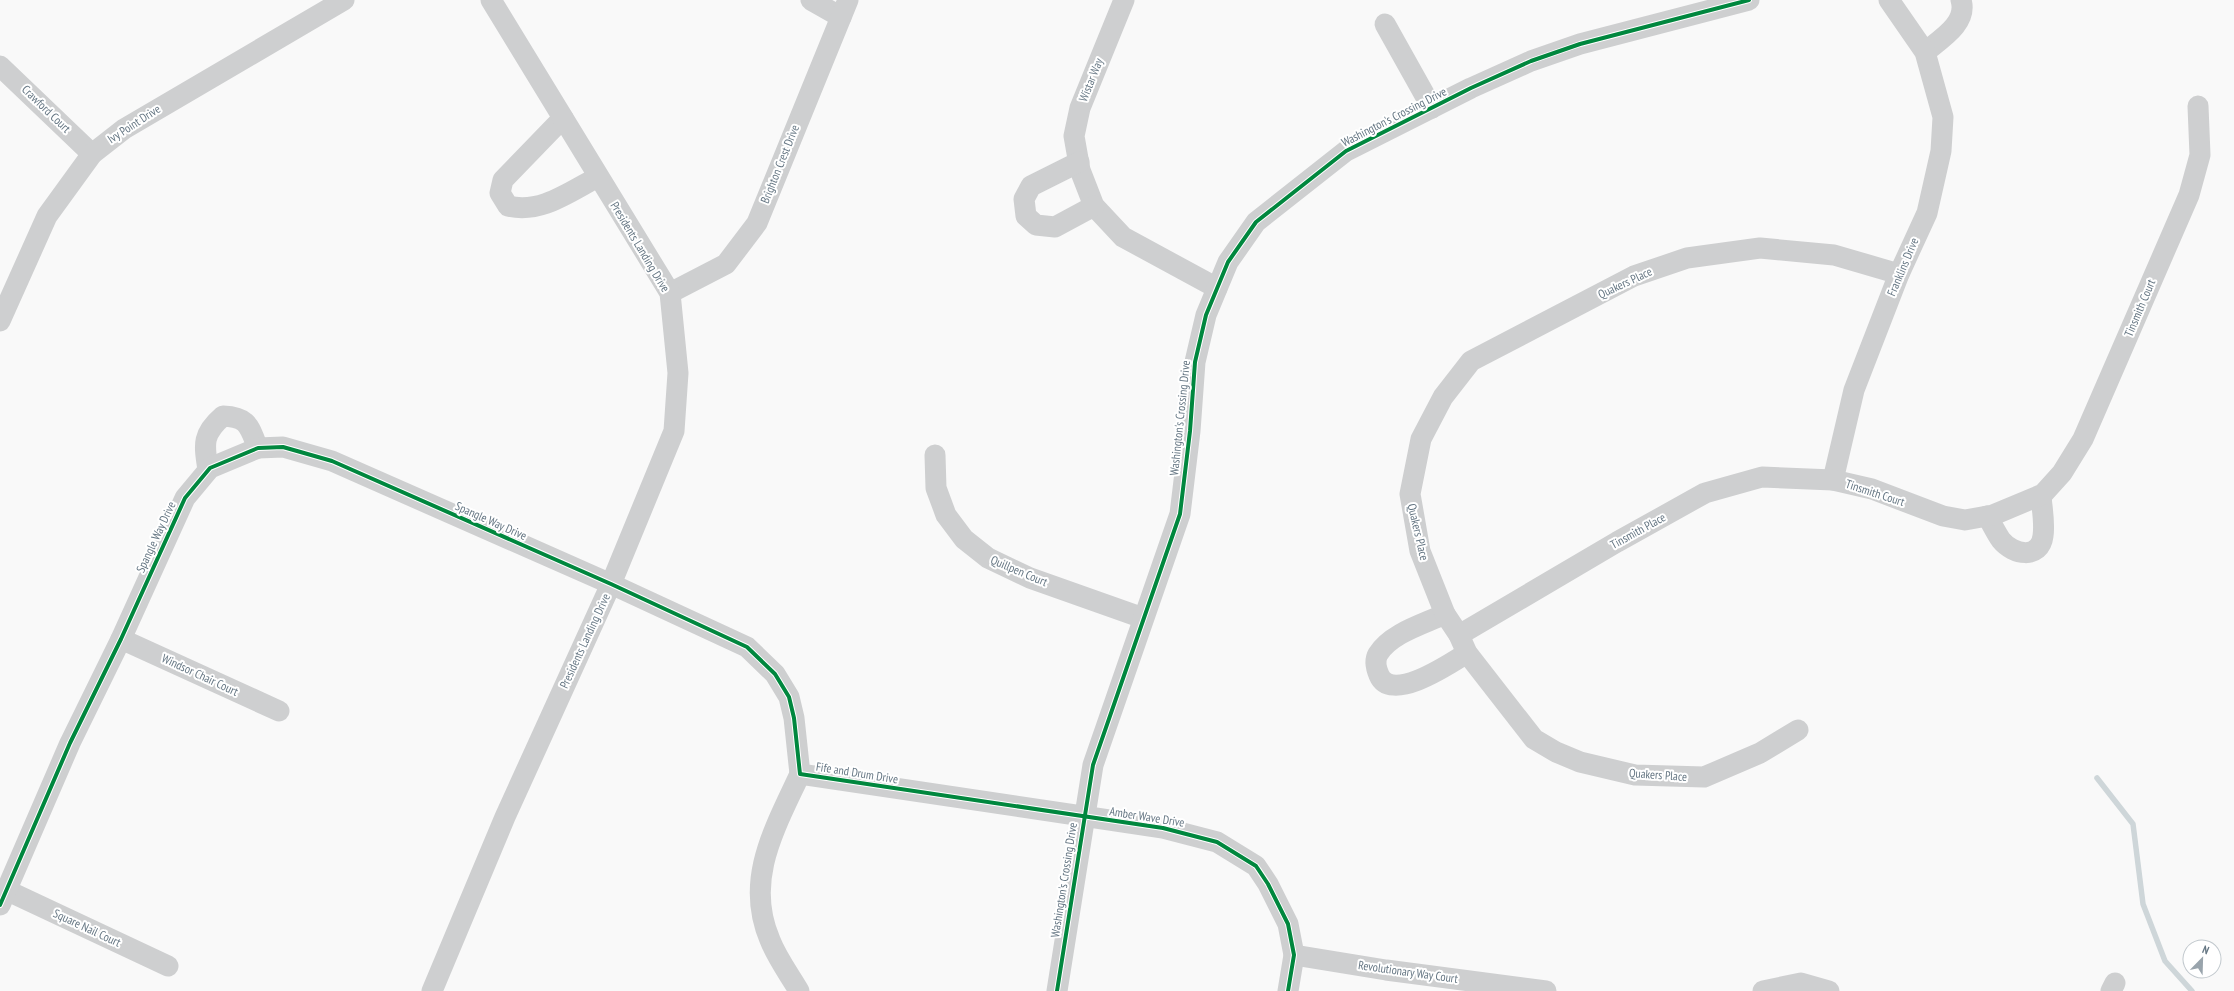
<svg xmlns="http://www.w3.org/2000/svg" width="2234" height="991" viewBox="0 0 2234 991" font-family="'PT Sans Narrow',sans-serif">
  <rect width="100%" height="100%" fill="#f9f9f9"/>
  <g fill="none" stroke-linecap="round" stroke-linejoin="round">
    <!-- stream -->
    <path stroke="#ced6d9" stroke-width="5.5" d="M2097,778L2133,824L2143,904L2165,961L2192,991"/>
    <!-- minor -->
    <g stroke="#cecfd0" stroke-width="21">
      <path d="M811,0L841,17"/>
      <path d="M1124,0L1080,108L1074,136L1080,170L1094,206L1123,237L1217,288"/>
      <path d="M1385,24L1432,108"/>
      <path d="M1925,52C1941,39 1968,23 1961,0"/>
      <path d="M0,66L92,154"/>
      <path d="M563,118L503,180L500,193L508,206C541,214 569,192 598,177"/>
      <path d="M1079,162L1031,186L1024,199L1026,216L1036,225L1055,227L1094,206"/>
      <path d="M670,293L726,264L757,223L848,0"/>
      <path d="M0,321L47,216L92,154L124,129L344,0"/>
      <path d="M935,455L936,488L946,515L964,539L988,558L1030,578L1143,618"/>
      <path d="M208,470C204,444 202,434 223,416C249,417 249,427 258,448"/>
      <path d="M1833,480L1854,390L1899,274L1927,213L1941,151L1943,117L1925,52L1889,0"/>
      <path d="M1987,516C1992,524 1996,533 2001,540C2013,555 2040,560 2043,536C2045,523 2042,509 2041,496"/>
      <path d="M1445,614C1424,624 1391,633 1378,654C1374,661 1376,668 1379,675C1391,704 1451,663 1467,653"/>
      <path d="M1459,635L1617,542L1705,493L1762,477L1833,480L1872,489L1943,516L1965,520L1993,515L2043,494L2062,473L2083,439L2189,195L2200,155L2198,106"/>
      <path d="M121,639L279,711"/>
      <path d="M1798,730L1760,753L1704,777L1635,775L1580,762L1556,752L1534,739L1467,653L1459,635L1445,614L1420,551L1410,494L1421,439L1443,397L1471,361L1634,276L1687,258L1760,248L1834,255L1899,274"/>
      <path d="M6,890L168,966"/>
      <path d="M0,905L70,743L121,639L185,498L210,468L258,448L283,447L332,461L611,584L747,647L775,674L789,697L794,718L800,774L1163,828L1217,842L1256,866L1268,884L1288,924L1294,955L1288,991"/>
      <path d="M1294,955L1386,970L1546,991"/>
      <path d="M432,991L505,817L611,584L674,431L678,373L670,293L491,0"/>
      <path d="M799,991C789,974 777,958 770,940C744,880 775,828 800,774"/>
      <path d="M1057,991L1093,765L1180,514L1190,431L1195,362L1206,315L1228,262L1256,222L1346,151L1471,88L1531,61L1580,44L1749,0"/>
      <path d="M1763,991L1801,983L1829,991"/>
      <path d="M2111,991L2115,983"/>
    </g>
    <defs>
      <g id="cycleway">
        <path d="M0,905L70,743L121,639L185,498L210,468L258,448L283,447L332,461L611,584L747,647L775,674L789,697L794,718L800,774L1163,828L1217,842L1256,866L1268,884L1288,924L1294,955L1288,991"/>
        <path d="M1057,991L1093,765L1180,514L1190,431L1195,362L1206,315L1228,262L1256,222L1346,151L1471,88L1531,61L1580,44L1749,0"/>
      </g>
    </defs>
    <!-- cycleway casing -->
    <use href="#cycleway" stroke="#fff" stroke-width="6"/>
    <!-- cycleway -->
    <use href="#cycleway" stroke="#00873e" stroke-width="4"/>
  </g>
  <g text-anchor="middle" stroke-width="4" stroke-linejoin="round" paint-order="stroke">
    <!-- street labels -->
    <g font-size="12" fill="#657683" stroke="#fff">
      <text transform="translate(1091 80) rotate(-68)" y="4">Wistar Way</text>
      <text transform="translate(46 109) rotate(44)" y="4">Crawford Court</text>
      <text transform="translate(1394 117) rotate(-27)" y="4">Washington's Crossing Drive</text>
      <text transform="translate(134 124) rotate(-33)" y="4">Ivy Point Drive</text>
      <text transform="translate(780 164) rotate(-68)" y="4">Brighton Crest Drive</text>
      <text transform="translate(640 247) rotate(59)" y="4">Presidents Landing Drive</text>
      <text transform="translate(1903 267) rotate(-67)" y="4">Franklins Drive</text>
      <text transform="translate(1625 283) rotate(-25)" y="4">Quakers Place</text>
      <text transform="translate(2140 308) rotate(-67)" y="4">Tinsmith Court</text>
      <text transform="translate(1180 418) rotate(-84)" y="4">Washington's Crossing Drive</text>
      <text transform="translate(1875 493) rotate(18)" y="4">Tinsmith Court</text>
      <text transform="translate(491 521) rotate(24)" y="4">Spangle Way Drive</text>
      <text transform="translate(1638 531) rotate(-29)" y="4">Tinsmith Place</text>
      <text transform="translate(1418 532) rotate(77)" y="4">Quakers Place</text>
      <text transform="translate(156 537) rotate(-65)" y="4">Spangle Way Drive</text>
      <text transform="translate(1019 571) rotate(23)" y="4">Quillpen Court</text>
      <text transform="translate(585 641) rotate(-65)" y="4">Presidents Landing Drive</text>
      <text transform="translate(200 675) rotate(25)" y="4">Windsor Chair Court</text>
      <text transform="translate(857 773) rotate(9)" y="4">Fife and Drum Drive</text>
      <text transform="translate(1658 775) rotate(4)" y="4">Quakers Place</text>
      <text transform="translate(1147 817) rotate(9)" y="4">Amber Wave Drive</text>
      <text transform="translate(1064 880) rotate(-81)" y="4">Washington's Crossing Drive</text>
      <text transform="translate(87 928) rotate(25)" y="4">Square Nail Court</text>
      <text transform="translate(1408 972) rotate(8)" y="4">Revolutionary Way Court</text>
    </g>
  </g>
  <!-- north arrow -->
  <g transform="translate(2202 959) rotate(23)"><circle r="19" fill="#ffffff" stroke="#c1c8cd"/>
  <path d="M0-3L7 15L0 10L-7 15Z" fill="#99a4ac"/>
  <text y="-6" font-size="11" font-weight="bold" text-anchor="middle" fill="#657683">N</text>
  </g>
</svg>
